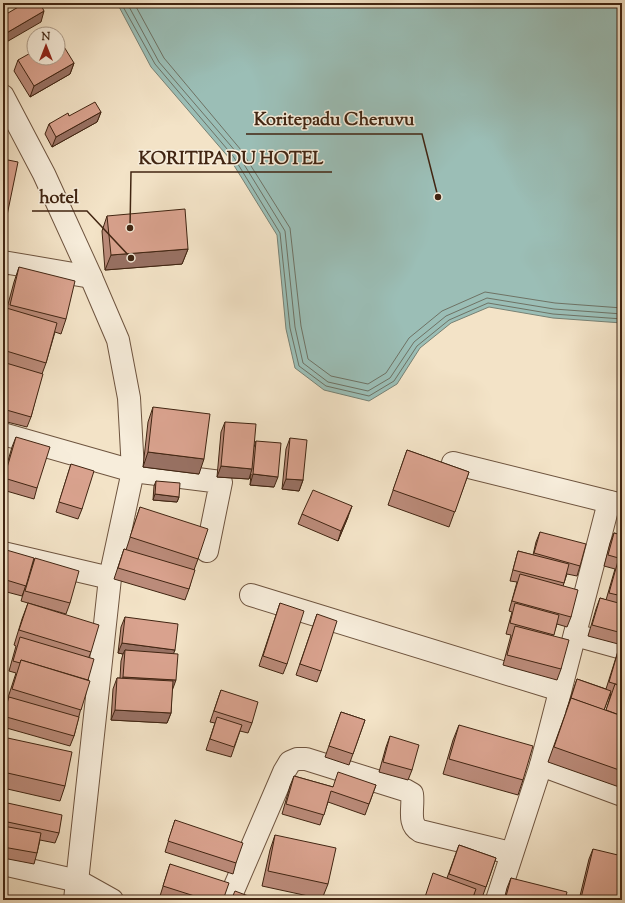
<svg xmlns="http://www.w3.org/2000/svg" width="625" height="903" viewBox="0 0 625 903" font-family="'Sorts Mill Goudy',serif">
  <rect width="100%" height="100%" fill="#f3e3c7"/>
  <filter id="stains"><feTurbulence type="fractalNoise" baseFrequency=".005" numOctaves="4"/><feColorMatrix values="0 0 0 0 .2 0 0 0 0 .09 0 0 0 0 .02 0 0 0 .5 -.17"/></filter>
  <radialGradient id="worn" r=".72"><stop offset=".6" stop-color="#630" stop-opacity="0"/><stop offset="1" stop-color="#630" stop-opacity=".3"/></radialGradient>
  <!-- water -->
  <path fill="#9bbeb6" stroke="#778174" d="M117,3H622V323L553,318L489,307L451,323L420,348L397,384L369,401L324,390L295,368L286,329L277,235L230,159L151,67Z"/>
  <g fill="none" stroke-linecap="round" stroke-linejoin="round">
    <!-- shore -->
    <g stroke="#6e7264" stroke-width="1">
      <path d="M121,3L155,64L233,156L280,233L290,328L299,366L326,386L369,396L394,381L417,346L449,320L488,303L553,314L622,319"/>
      <path d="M127,3L159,62L237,153L285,231L295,327L303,363L328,382L368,391L390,378L414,342L446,316L487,298L554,309L622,314"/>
      <path d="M134,3L164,58L241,150L290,228L301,326L308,359L331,376L368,384L386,373L409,338L442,311L485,292L555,303L622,308"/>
    </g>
    <defs>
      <g id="minor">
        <path d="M3,96L44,174L91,277L118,340L129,398L133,471L110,578L75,900"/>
        <path d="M3,262L91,277"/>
        <path d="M3,434L133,471L221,482L207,551"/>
        <path d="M453,463L622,505"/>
        <path d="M3,553L110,578"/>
        <path d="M251,595L560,690"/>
        <path d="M575,635L622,648"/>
        <path d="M541,765L622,795"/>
        <path d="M3,864L78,881L112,900"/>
        <path d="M229,900L284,772L290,762L297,759H306L405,790L412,794C414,807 407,824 420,831L511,853"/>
        <path d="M497,900L541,765L609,502"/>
      </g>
    </defs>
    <!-- minor casing -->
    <use href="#minor" stroke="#6e543f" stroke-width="24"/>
    <!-- minor -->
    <use href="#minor" stroke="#f7eddb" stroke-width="22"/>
  </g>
  <!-- wall -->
  <g fill="#bb8b7a" stroke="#412512" fill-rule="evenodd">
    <path d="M18,60L74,63L70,74L30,97L14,71Z"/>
    <path d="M101,112L97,122L52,147L45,134L49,124L69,116Z"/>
    <path d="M107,216L188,249L182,264L105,270L102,231Z"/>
    <path d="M19,267L66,319L61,334L55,332L46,363L42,374L31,417L27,427L3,421V372L5,367H4L3,370V307L7,308L14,282Z"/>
    <path d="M153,407L199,474L143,467L148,422Z"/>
    <path d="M225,422L254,447L256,441L274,487L250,485L251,474L249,479L217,477L221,432Z"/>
    <path d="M16,437L37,488L34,499L3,490V478L12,447Z"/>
    <path d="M290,438L303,480L299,491L282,489L286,449Z"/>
    <path d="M407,450L469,472L449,527L388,505Z"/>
    <path d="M71,464L82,509L78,519L56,512Z"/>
    <path d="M156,481L179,497L177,502L153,500L154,486Z"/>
    <path d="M140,507L198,559L194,570L189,589L185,600L114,579L124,549L126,550Z"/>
    <path d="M302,514L348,517L338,541L298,524Z"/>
    <path d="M540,532L580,566L577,576L567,574L563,586L571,617L567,627L557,624L553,636L561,669L557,680L503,665L511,635L506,634L512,612L509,611L517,582L510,581L515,562L518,551L533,555L536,542Z"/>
    <path d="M614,533L622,535V645L588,636L596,609L600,598L606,600L615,569L604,566L610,543Z"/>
    <path d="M3,549L26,586L22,596L3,591Z"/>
    <path d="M35,558L70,603L66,614L21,601L31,568Z"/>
    <path d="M28,603L91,652L89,657L88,680L74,736L70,746L3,727V713L16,673L9,671L16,646L14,645L22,619Z"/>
    <path d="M280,603L287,664L283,674L259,666Z"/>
    <path d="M317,614L321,671L317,682L296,675Z"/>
    <path d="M125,617L175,650L173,653L172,691L171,713L167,723L111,720L113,689L117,678H120L121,661L123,654L118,653L121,627Z"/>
    <path d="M619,648L622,649V788L548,762L566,712V711L577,679L606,689ZM610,694H611L606,711L604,710Z"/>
    <path d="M221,690L252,723L248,733L240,731L231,757L206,750L215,723L210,722Z"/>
    <path d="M341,712L365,720L349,765L325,757Z"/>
    <path d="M459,725L523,780L518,795L443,774L453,740Z"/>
    <path d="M390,736L412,770L408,780L379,772L386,747Z"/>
    <path d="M3,737L65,786L60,801L3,788Z"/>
    <path d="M294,776L333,787L376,785L365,815L328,802L320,825L282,814L290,786Z"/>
    <path d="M3,802L59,833L55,843L40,840L37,853L34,864L3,858Z"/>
    <path d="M175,820L236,863L233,874L165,852Z"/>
    <path d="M275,835L328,884L322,899L262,886L270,850Z"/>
    <path d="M459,845L496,858L482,898L474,895L447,878Z"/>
    <path d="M593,849L617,900H579L589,859Z"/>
    <path d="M170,864L223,900H171L160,896Z"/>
    <path d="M511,878L565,900H504L507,888Z"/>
  </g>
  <!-- shaded-wall -->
  <g fill="#987163" stroke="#412512">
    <path d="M3,3H12L11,6L3,11Z"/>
    <path d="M44,11L41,22L3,44V35Z"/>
    <path d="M74,63L70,74L30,97L34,86Z"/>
    <path d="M101,112L97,122L52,147L56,137Z"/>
    <path d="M188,249L182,264L105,270L111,255Z"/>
    <path d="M148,452L204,459L199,474L143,467Z"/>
    <path d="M221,466L252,469L249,479L217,477Z"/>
    <path d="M253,474L278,477L274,487L250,485Z"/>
    <path d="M286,479L303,480L299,491L282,489Z"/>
    <path d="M155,494L179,497L177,502L153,500Z"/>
    <path d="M352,506L348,517L338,541L341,531Z"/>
    <path d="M122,643L175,650L171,660L125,650L123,654L118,653Z"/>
    <path d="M123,677L176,680L172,691L119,687Z"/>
    <path d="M115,710L171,713L167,723L111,720Z"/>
  </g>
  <!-- building -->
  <g fill="#d9a28e" stroke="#412512">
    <path d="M25,3H40L44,11L3,35V16Z"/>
    <path d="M58,37L74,63L34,86L18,60L34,51V58H58Z"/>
    <path d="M95,102L101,112L56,137L49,124L68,113L69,116Z"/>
    <path d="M3,159L18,162L4,230H3Z"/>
    <path d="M185,209L188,249L111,255L107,216Z"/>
    <path d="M19,267L75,281L66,319L10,305Z"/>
    <path d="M3,273L8,274L3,298Z"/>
    <path d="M3,307L57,323L46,363L3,350Z"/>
    <path d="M3,362L5,363L3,370Z"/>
    <path d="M6,363L43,374L31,417L3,409V375Z"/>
    <path d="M153,407L210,414L204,459L148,452Z"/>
    <path d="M225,422L256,424L252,469L221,466Z"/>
    <path d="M16,437L50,447L37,488L4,478Z"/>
    <path d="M290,438L307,440L303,480L286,479Z"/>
    <path d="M256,441L281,443L278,477L253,474Z"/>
    <path d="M407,450L469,472L455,512L393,490Z"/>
    <path d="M71,464L94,471L82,509L59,502Z"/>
    <path d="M156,481L180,483L179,497L155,494Z"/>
    <path d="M313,490L352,506L341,531L302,514Z"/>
    <path d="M140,507L208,529L198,559L130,537Z"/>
    <path d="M540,532L586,544L580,566L534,553Z"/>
    <path d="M614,533L622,535V559L608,555Z"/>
    <path d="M3,549L34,558L26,586L3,579Z"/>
    <path d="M124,549L195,570L189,589L118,568Z"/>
    <path d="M518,551L569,564L564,583L513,570Z"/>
    <path d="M35,558L79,571L70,603L25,591Z"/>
    <path d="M618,561L622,562V596L609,593Z"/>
    <path d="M520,574L578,590L571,617L512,601Z"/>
    <path d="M600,598L622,604V633L592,625Z"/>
    <path d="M28,603L99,625L91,652L19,630Z"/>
    <path d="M280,603L304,611L287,664L263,656Z"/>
    <path d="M515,603L559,615L554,635L510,623Z"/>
    <path d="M317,614L337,621L321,671L300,664Z"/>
    <path d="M125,617L178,624L175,650L122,643Z"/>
    <path d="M515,626L569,640L561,669L507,655Z"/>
    <path d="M20,637L94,659L88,680L21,660L20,663L13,661Z"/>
    <path d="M619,648L622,649V686L609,682Z"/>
    <path d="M125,650L178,654L176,680L123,677Z"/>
    <path d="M21,660L90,681L81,710L12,689Z"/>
    <path d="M117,678L173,681L171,713L115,710Z"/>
    <path d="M577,679L611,691L604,710L571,698L570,701Z"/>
    <path d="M615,684L622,687V716L606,710Z"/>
    <path d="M221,690L258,702L252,723L214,711Z"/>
    <path d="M9,697L79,717L74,736L3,716Z"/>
    <path d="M571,698L622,716V771L554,747Z"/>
    <path d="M341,712L365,720L353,754L329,746Z"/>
    <path d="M217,717L242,725L234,747L210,739Z"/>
    <path d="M459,725L533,746L523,780L449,759Z"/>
    <path d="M390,736L419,745L412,770L383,762Z"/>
    <path d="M3,737L72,752L65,786L3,772Z"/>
    <path d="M338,772L376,785L369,804L331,791L324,815L286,804L294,776L333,787Z"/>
    <path d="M3,802L62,815L59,833L3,821Z"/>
    <path d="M175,820L243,843L236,863L168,841Z"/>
    <path d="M3,826L41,833L37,853L3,847Z"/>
    <path d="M275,835L336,848L328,884L268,871Z"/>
    <path d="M459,845L496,858L486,887L449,874Z"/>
    <path d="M593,849L622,856V878L617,900H589L581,898Z"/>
    <path d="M170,864L229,883L223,900H207L163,886Z"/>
    <path d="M433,873L476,889L472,900H424Z"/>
    <path d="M511,878L567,892L565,900H505Z"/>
    <path d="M235,891L259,900H231Z"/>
  </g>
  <!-- callouts -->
  <path fill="none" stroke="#412512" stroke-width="1.5" d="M438 197L422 134H246M130 228L131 172H332M131 258L87 211H32"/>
  <g fill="#412512" stroke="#f7eddb" stroke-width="1.5">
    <circle cx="438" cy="197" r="4"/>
    <circle cx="130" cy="228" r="4"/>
    <circle cx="131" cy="258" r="4"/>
  </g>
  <g font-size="18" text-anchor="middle" font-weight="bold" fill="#412512" stroke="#f7eddb" stroke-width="3" stroke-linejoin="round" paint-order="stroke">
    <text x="334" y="125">Koritepadu Cheruvu</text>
    <text x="231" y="164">KORITIPADU HOTEL</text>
    <text x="59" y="203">hotel</text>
  </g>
  <!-- margin -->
  <rect width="625" height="903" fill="none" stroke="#f3e3c7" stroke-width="16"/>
  <rect x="4" y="4" width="617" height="895" fill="none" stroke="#412512" stroke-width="2"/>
  <rect x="8" y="8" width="609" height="887" fill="none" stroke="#412512"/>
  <!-- north arrow -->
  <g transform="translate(46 46)"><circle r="19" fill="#f7eddb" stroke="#ae9d8b"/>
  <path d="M0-3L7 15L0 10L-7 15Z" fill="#8f2418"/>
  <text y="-6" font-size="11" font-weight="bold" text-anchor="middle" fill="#412512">N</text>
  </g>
  <rect width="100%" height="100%" filter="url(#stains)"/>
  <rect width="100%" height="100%" fill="url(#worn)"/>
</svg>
